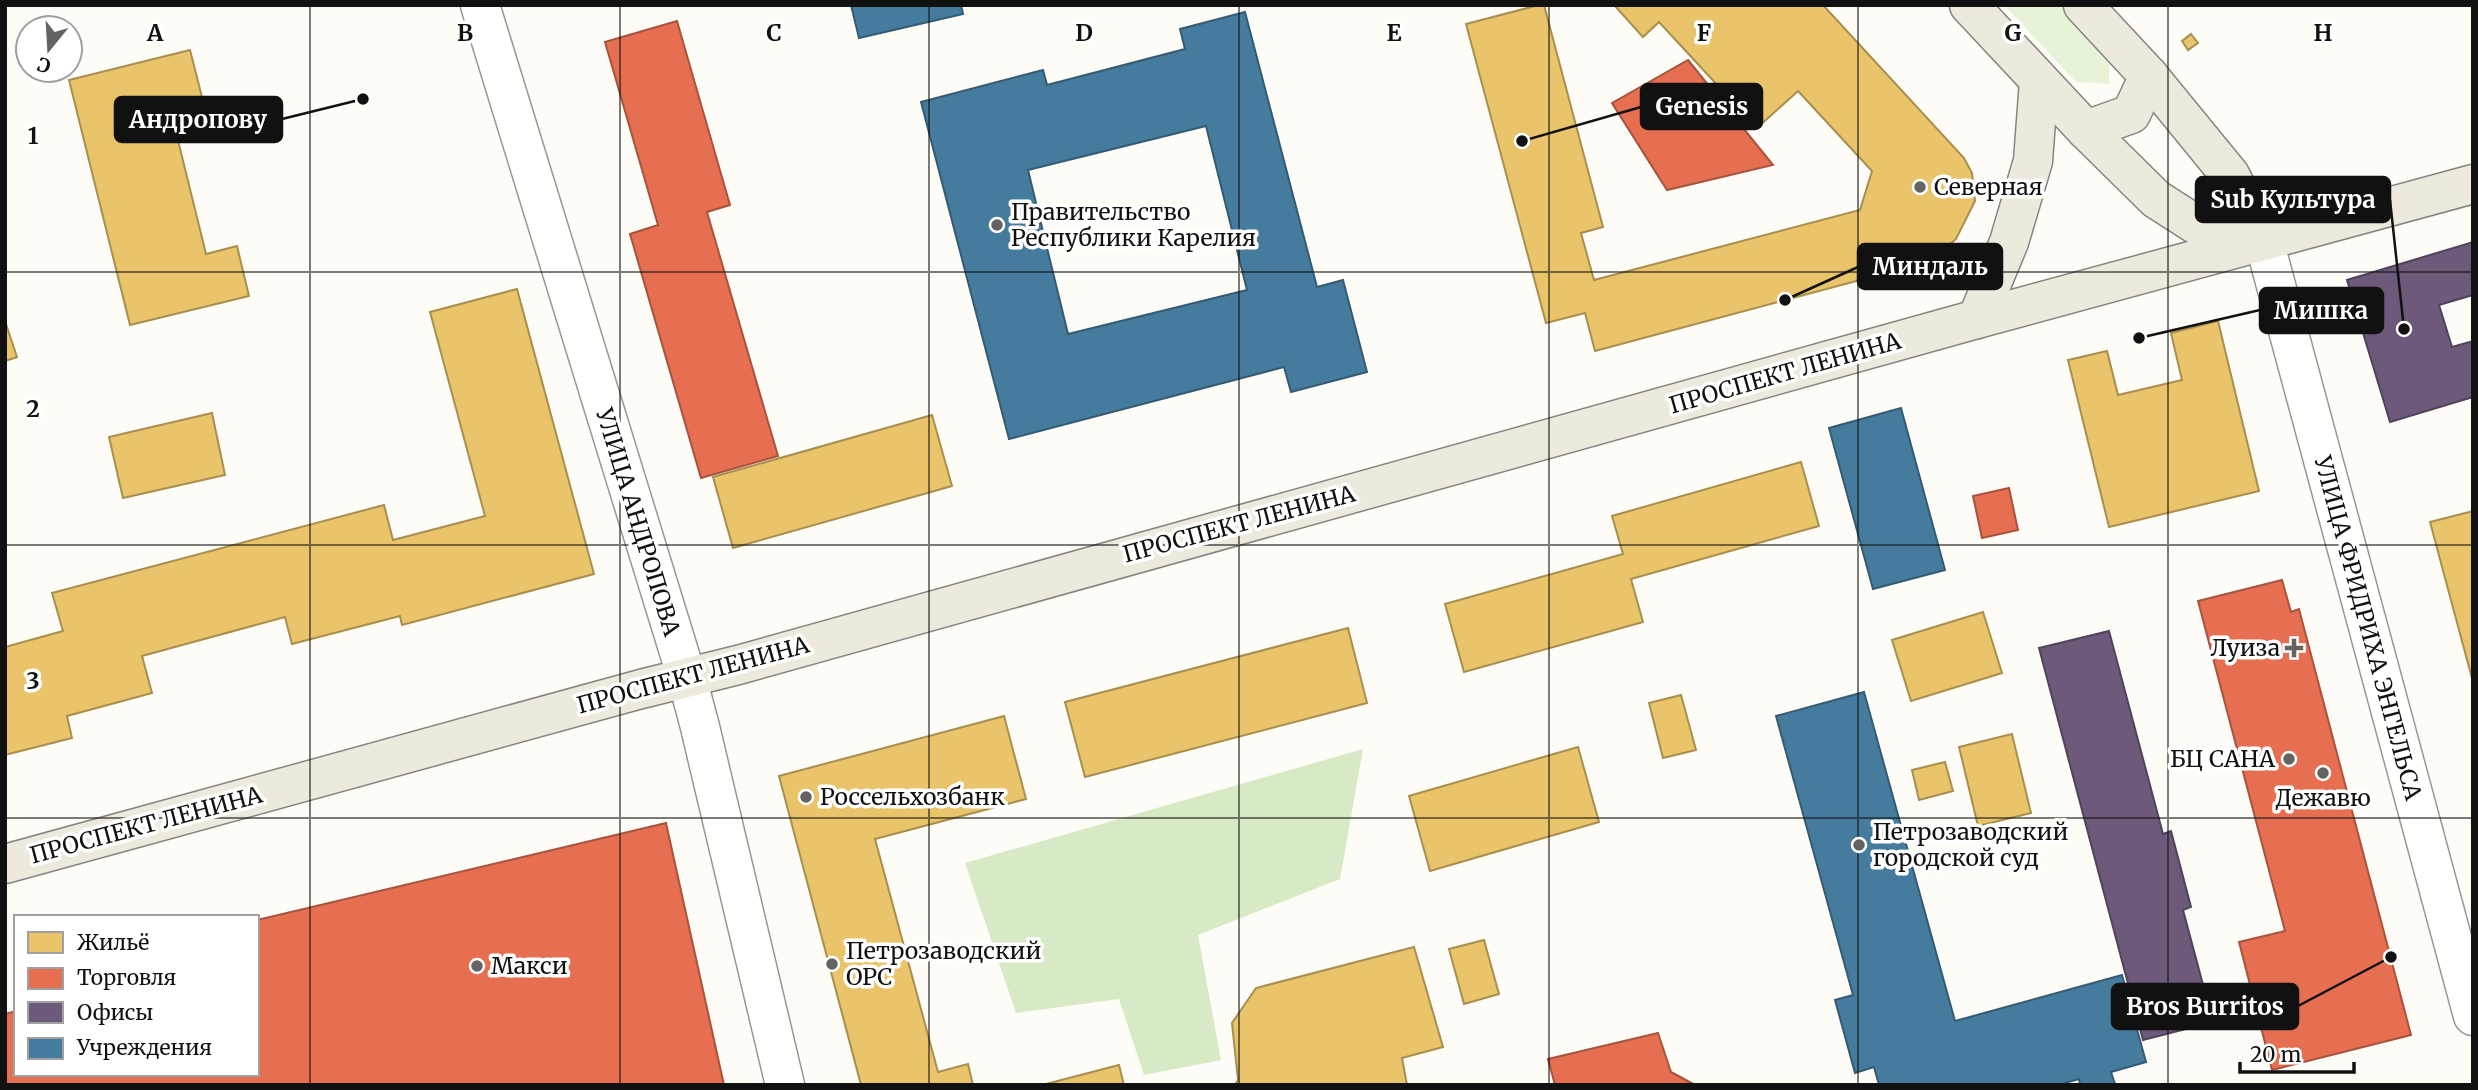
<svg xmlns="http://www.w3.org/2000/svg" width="2478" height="1090" viewBox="0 0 2478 1090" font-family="Merriweather,serif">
  <rect width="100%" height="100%" fill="#fdfcf7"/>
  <!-- green -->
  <path fill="#e7f3d7" d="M2004,5H2066L2109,50V84L2076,82Z"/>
  <!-- forest -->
  <path fill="#d8eac5" d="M1363,749L1340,879L1198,935L1221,1060L1144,1075L1119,999L1016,1013L965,863Z"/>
  <!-- homes -->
  <g fill="#e9c46a" stroke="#a88e4f" stroke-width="2">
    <path d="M1539,5H1544L1603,227L1581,233L1594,280L1860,210L1872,171L1798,91L1757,128L1659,22L1643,37L1614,5H1823L1964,158L1972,173L1975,201L1956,239L1931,261L1595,351L1585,313L1546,323L1466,24Z"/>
    <path d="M2191,34L2198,43L2188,50L2182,41Z"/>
    <path d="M190,50L203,101L170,108L206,254L237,246L249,296L130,325L69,80Z"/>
    <path d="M517,289L594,574L402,625L400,616L292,644L285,617L142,656L152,693L67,716L72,738L5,755V647L63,631L52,593L384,505L393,540L485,516L430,312Z"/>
    <path d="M5,321L17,357L5,361Z"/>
    <path d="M2218,321L2259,491L2109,527L2068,360L2107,351L2118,395L2182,380L2171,333Z"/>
    <path d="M212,413L225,475L123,498L109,437Z"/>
    <path d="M932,415L952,486L733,548L713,477Z"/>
    <path d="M1801,462L1819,526L1631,579L1643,622L1464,672L1445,604L1623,554L1612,516Z"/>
    <path d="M2473,511V682L2430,522Z"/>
    <path d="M1983,612L2002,673L1911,701L1892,640Z"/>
    <path d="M1348,628L1367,703L1085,777L1065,702Z"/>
    <path d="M1681,695L1696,750L1663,758L1649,703Z"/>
    <path d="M1004,716L1026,799L875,839L938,1072L968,1064L973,1085H861L779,776Z"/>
    <path d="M2012,734L2031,813L1978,826L1959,747Z"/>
    <path d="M1578,747L1599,822L1430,871L1409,796Z"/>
    <path d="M1945,762L1953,791L1919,800L1912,770Z"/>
    <path d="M1484,940L1499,994L1464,1004L1449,949Z"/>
    <path d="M1414,947L1443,1047L1402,1058L1407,1085H1235L1238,1080L1232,1023L1256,988Z"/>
    <path d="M1119,1065L1124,1085H1042Z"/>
  </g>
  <!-- shops -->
  <g fill="#e76f51" stroke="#a7533e" stroke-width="2">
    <path d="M677,21L730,205L707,212L778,456L701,478L630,234L658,225L605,42Z"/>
    <path d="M1688,60L1773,165L1667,190L1612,103Z"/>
    <path d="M2009,488L2018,530L1982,538L1973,496Z"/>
    <path d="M2282,580L2291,612L2299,609L2411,1035L2272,1070L2239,942L2285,931L2198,601Z"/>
    <path d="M666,823L724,1085H5V1014L16,1011V1074H257V920Z"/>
    <path d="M1658,1033L1671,1072L1695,1085H1555L1548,1059Z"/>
  </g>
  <!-- offices -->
  <g fill="#6d597a" stroke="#51435a" stroke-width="2">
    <path d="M2473,242V295L2439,305L2452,347L2473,341V397L2390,422L2347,280Z"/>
    <path d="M2109,631L2163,834L2171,831L2191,907L2183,910L2213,1022L2143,1040L2039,648Z"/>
  </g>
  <!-- public -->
  <g fill="#457b9d" stroke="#355b73" stroke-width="2" fill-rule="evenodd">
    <path d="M851,5H961L963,14L859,38Z"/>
    <path d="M1245,12L1317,287L1343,280L1367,372L1291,392L1284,367L1009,439L921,102L1043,70L1047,85L1185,49L1180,29ZM1206,126L1247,290L1068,334L1028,170Z"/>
    <path d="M1901,408L1945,570L1873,589L1829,428Z"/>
    <path d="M1864,692L1955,1021L2122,975L2146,1062L2111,1072L2115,1084L2080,1085L2079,1079L2058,1085H1879L1874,1067L1855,1073L1835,1000L1853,995L1776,716Z"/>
  </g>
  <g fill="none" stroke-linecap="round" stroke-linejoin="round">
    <defs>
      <g id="minor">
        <path d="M480,5L687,678L700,727L785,1085"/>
        <path d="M2264,241L2473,1016"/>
      </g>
      <g id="major">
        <path d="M1969,5L2086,130L2156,199L2195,224L2262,240"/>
        <path d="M2083,5L2149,76L2230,175L2264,241"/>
        <path d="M2086,130L2131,114L2149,76"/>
        <path d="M1977,319L2009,242L2033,161L2039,81"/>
        <path d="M5,864L641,689L738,665L1977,319L2473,184"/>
      </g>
    </defs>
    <!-- minor casing -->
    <use href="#minor" stroke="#979795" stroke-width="41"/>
    <!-- major casing -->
    <use href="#major" stroke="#858482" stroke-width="41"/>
    <!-- minor -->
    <use href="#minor" stroke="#fffffe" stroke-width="38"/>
    <!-- major -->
    <use href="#major" stroke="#ede9dc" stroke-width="38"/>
  </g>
  <!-- grid -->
  <path fill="none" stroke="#111" stroke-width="2" stroke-opacity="0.55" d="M310,5V1085M620,5V1085M929,5V1085M1239,5V1085M1549,5V1085M1858,5V1085M2168,5V1085M5,272H2473M5,545H2473M5,818H2473"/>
  <!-- markers -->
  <g fill="#646362" stroke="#fff" stroke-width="2.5">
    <circle cx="1920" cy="187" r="7"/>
    <circle cx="997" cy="225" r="7"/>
    <path d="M2290.5 637.5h7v7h7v7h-7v7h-7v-7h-7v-7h7z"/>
    <circle cx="2289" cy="759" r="7"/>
    <circle cx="2323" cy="773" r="7"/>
    <circle cx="806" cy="797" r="7"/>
    <circle cx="1859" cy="845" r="7"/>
    <circle cx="832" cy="964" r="7"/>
    <circle cx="477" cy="966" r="7"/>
  </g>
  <g text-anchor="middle" stroke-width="7" stroke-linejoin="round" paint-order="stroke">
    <!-- poi labels -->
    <g font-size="23" fill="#111" stroke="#fff" text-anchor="start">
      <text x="1934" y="195">Северная</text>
      <text x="1011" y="220">Правительство<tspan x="1011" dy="26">Республики Карелия</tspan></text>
      <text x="2280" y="656" text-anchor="end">Луиза</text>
      <text x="2275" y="767" text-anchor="end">БЦ САНА</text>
      <text x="820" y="805">Россельхозбанк</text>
      <text x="2323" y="806" text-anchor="middle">Дежавю</text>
      <text x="1873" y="840">Петрозаводский<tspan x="1873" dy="26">городской суд</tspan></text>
      <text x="846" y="959">Петрозаводский<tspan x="846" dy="26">ОРС</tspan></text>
      <text x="491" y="974">Макси</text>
    </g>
    <!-- street labels -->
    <g font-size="23" fill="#111" stroke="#fff">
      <text transform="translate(1785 373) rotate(-16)" y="8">ПРОСПЕКТ ЛЕНИНА</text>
      <text transform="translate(638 522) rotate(73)" y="8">УЛИЦА АНДРОПОВА</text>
      <text transform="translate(1239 524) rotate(-15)" y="8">ПРОСПЕКТ ЛЕНИНА</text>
      <text transform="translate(2368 628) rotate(75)" y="8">УЛИЦА ФРИДРИХА ЭНГЕЛЬСА</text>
      <text transform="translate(693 675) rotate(-15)" y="8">ПРОСПЕКТ ЛЕНИНА</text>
      <text transform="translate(146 825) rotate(-15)" y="8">ПРОСПЕКТ ЛЕНИНА</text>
    </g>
  </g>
  <g font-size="23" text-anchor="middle" font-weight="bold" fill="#111" stroke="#fff" stroke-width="7" stroke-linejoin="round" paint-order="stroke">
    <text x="155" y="41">A</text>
    <text x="465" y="41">B</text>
    <text x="774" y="41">C</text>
    <text x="1084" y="41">D</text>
    <text x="1394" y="41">E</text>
    <text x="1704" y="41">F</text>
    <text x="2013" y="41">G</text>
    <text x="2323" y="41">H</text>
    <text x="33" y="144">1</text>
    <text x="33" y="417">2</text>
    <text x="33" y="689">3</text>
  </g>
  <!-- callouts -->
  <path fill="none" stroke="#111" stroke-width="2.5" d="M1522 141L1641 107M363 99L282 119M2404 329L2390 200M1785 300L1858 267M2139 338L2260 310M2391 957L2298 1006"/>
  <g fill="#111" stroke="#fff" stroke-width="2.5">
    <circle cx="1522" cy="141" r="7"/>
    <circle cx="363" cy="99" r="7"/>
    <circle cx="2404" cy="329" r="7"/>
    <circle cx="1785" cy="300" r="7"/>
    <circle cx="2139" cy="338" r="7"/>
    <circle cx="2391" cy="957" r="7"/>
  </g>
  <g fill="#111" stroke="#111" stroke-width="2.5">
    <rect x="1641" y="84" width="121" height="45" rx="7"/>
    <rect x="115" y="97" width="167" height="45" rx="7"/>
    <rect x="2196" y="177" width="194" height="45" rx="7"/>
    <rect x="1858" y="244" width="144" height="45" rx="7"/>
    <rect x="2260" y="288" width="123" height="45" rx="7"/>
    <rect x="2112" y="984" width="186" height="45" rx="7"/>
  </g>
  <g font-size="24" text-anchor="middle" font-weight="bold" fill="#fff">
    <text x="1702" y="115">Genesis</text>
    <text x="198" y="128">Андропову</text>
    <text x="2293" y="208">Sub Культура</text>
    <text x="1930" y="275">Миндаль</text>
    <text x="2321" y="319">Мишка</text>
    <text x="2205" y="1015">Bros Burritos</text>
  </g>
  <!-- border -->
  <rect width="2478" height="1090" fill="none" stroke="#111111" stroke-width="14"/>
  <!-- legend -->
  <rect x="14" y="915" width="245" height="161" fill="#ffffff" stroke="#a0a0a0" stroke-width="2"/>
  <rect x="28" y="932" width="35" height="21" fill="#e9c46a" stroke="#a0a0a0" stroke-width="2"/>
  <text x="77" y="950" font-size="21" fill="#111111">Жильё</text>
  <rect x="28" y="968" width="35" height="21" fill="#e76f51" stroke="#a0a0a0" stroke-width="2"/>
  <text x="77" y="985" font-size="21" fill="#111111">Торговля</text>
  <rect x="28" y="1002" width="35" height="21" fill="#6d597a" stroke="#a0a0a0" stroke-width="2"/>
  <text x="77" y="1020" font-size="21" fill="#111111">Офисы</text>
  <rect x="28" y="1038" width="35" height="21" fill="#457b9d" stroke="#a0a0a0" stroke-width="2"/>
  <text x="77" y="1055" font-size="21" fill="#111111">Учреждения</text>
  <!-- north arrow -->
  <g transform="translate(49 49) rotate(198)"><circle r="33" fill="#ffffff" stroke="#a0a0a0" stroke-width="2"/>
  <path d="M0-5L12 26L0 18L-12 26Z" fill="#646362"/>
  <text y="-10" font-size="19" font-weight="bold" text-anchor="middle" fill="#111111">С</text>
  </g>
  <!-- scale -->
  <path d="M2240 1062v10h114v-10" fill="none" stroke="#111111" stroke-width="3.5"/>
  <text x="2250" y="1062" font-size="21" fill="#111111" stroke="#ffffff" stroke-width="5" paint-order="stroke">20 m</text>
</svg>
